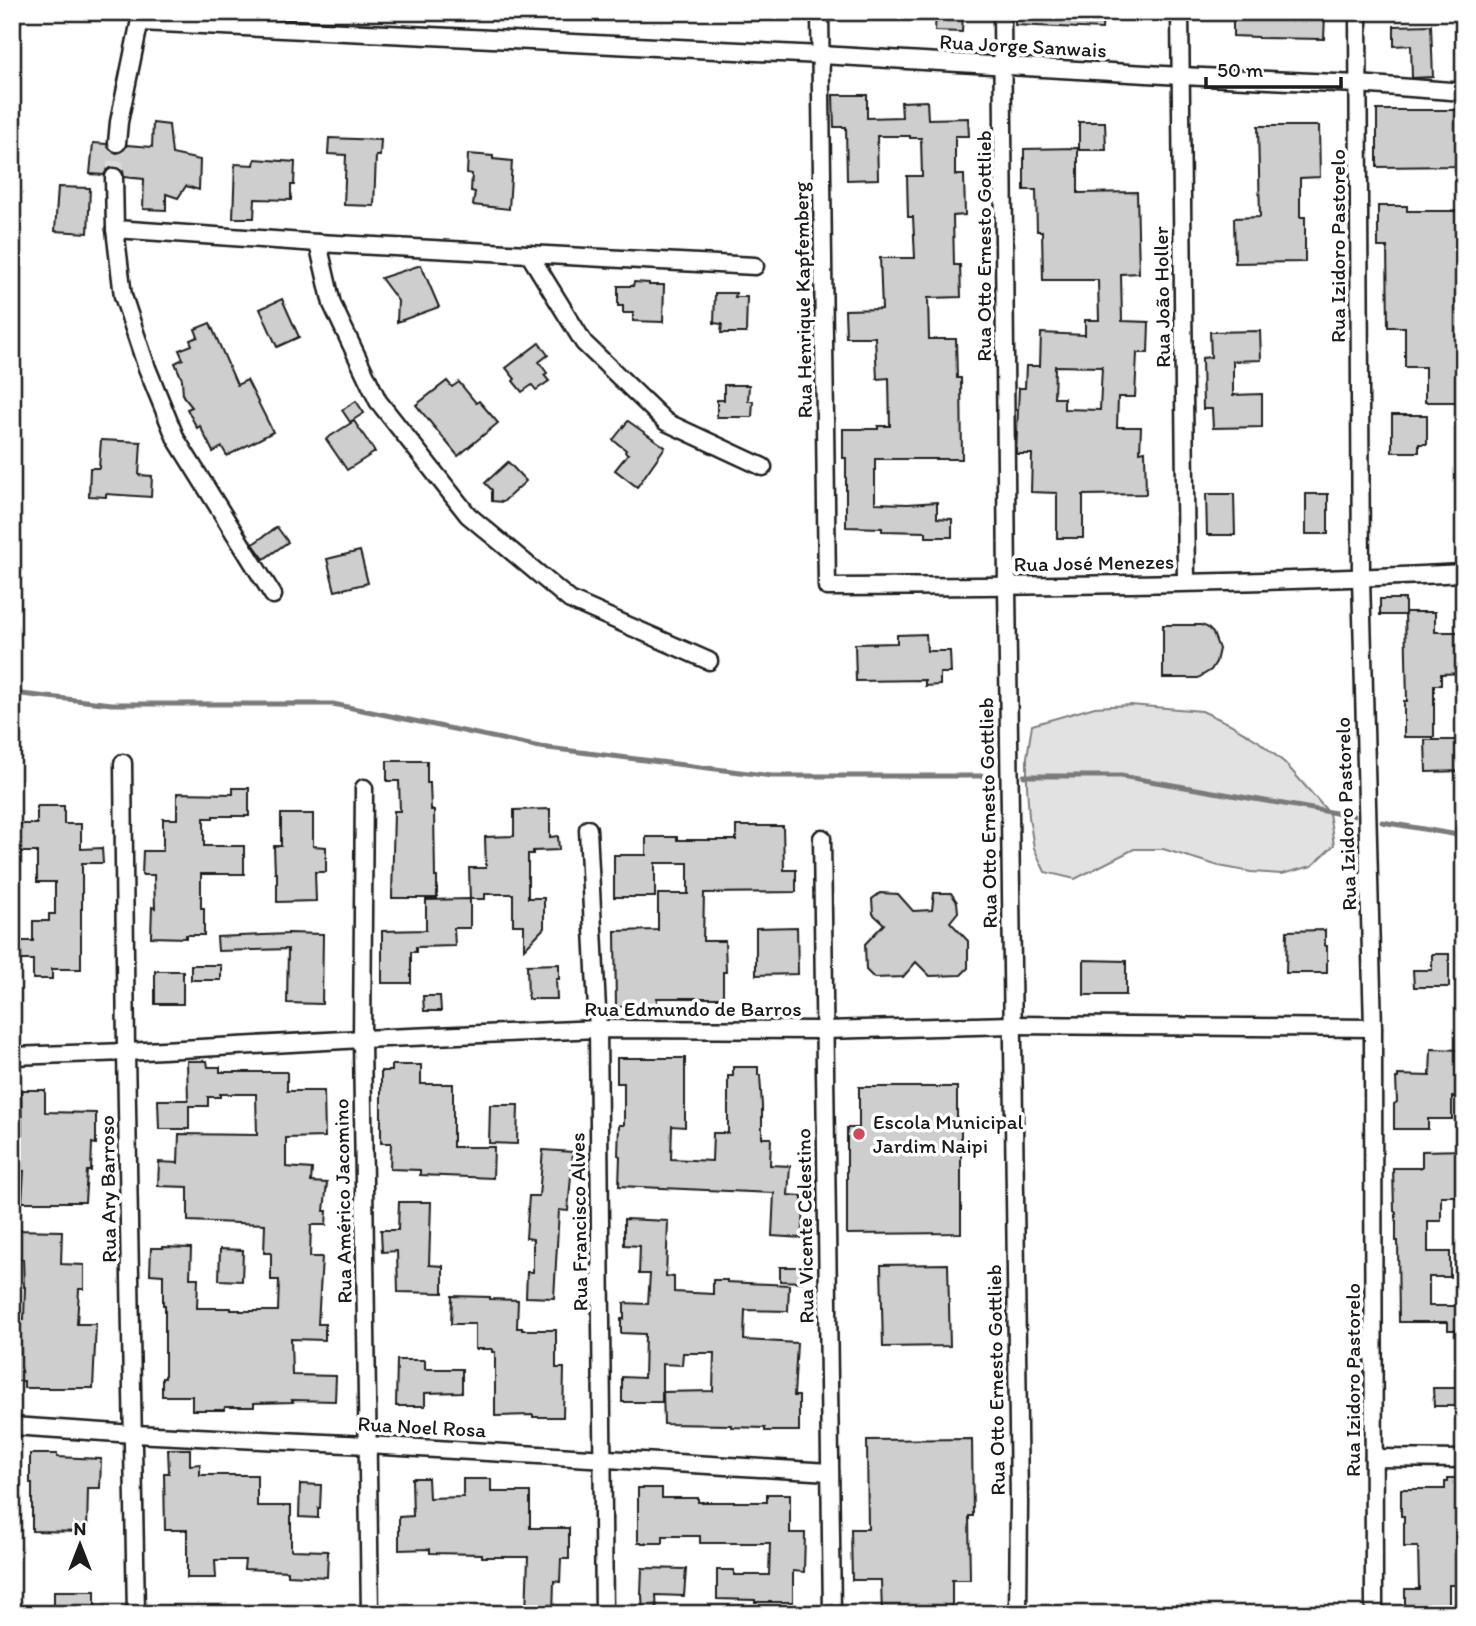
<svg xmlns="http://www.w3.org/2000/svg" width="1476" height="1626" viewBox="0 0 1476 1626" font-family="Itim,sans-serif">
  <rect width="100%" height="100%" fill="#fff"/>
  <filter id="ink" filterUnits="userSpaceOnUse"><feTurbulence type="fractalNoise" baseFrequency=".0143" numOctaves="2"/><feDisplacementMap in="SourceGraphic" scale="14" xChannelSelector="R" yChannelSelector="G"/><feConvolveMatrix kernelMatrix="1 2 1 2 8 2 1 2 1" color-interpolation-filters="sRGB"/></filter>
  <g filter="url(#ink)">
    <!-- green -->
    <path fill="#e2e2e2" stroke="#7f7f7f" stroke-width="2" d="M1130,705L1202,711L1230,724L1258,741L1285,763L1329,813L1334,845L1312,866L1282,874L1251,872L1219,866L1163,849H1134L1075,879L1045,872L1034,848L1029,817L1027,786V757L1032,725L1095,707Z"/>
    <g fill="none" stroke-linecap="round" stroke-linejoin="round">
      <!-- stream -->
      <g stroke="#7a7a7a" stroke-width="5">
        <path d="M12,693L112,704H333L540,747L772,776H994"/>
        <path d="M1024,776H1121L1353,816"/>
        <path d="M1382,822L1464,836"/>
      </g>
    </g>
    <!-- building -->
    <g fill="#cecece" stroke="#1c1c1c" stroke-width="2" fill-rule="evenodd">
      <path d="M936,12H963L962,32L935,31Z"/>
      <path d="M1015,12H1103L1102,29L1015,25Z"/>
      <path d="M1233,12H1307V14L1325,15L1324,39L1258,38V37L1233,36Z"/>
      <path d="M1431,25L1433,77L1412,78L1411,45L1394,46V26Z"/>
      <path d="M833,95H867V118L902,117L901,102L927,101L928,119L968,118L969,136H955V175H964L965,215L953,216L954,265H960L961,297L928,298L929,339H956L957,378H961L962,459H875V503L908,504L937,502V518L952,519V537H926V532L882,531V528L846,527V458H843V429H878V426H890L889,378L877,379L875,337H846L845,310L882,309L880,258H915L913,217H908L907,176H922L921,138H910V136H877L878,179L847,180L846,127H834Z"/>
      <path d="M1377,110H1459L1460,166L1377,167Z"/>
      <path d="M1079,122H1105L1106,150H1079Z"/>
      <path d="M153,123L169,125L172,154L200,160L199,190L186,186L178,198L166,194V210L143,209L144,179L124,177L123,171L114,167L108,168L104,175L90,174L93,143L107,144L110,151L117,153L122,152L127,145L152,147Z"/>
      <path d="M1258,126H1319L1320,177L1300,178V217H1305V262L1235,263L1234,218L1260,217Z"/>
      <path d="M329,138L381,140L380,156H376L374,206L344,205L346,155L328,154Z"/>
      <path d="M1078,148V193L1137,192L1139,273L1121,274L1122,321L1149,322L1148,353H1137L1135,397H1118L1117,427H1141L1140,452L1145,451L1146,494L1083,495V538H1057V493L1031,492L1032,454H1016L1019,388H1025L1026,366H1040L1041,333L1085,335V320H1099L1098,280H1043L1042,231H1037L1036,190H1024V149ZM1055,366L1102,367L1100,410L1064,409V398H1054Z"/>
      <path d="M468,154L493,156V159L512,161L509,209L473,205L475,192L471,191L472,174L467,173Z"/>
      <path d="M255,159L295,162L294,185H291V200L255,199L254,218H233L235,164L254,165Z"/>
      <path d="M58,187L90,188L88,233L55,231Z"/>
      <path d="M1378,206H1407V211H1460L1461,262H1464V369H1461V402H1425V367H1405V327H1388L1387,247H1378Z"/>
      <path d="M421,265L439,307L397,322L398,301L381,278Z"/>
      <path d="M634,282L649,283V285H664L663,322L633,321V313H623V306H618V286H633Z"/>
      <path d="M715,293H736L735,297H747L746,333H721L722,324L714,323Z"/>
      <path d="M282,299L299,337L277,347L260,309Z"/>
      <path d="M210,323L237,385L247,380L273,432L227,456L222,447L213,452L200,426L197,428L187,409L192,407L183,396L182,379L175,363L183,359L179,350L192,345L190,340L198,337L195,329Z"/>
      <path d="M1260,331L1261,360L1233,361V395L1262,394V427L1213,428L1212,409H1203L1202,358L1211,357L1210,332Z"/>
      <path d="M539,343L548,355L539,362L547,373L544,375L549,381L536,390L532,385L522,392L513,381L515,379L506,368Z"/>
      <path d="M447,381L452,387L459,382L476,403L479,401L498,423L458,456L416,405Z"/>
      <path d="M724,385H749L748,401H753L752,417H717V400H724Z"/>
      <path d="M356,401L364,413L350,422L342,410Z"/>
      <path d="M1392,415H1427V444H1419V452H1392Z"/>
      <path d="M354,421L375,452L347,470L326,439Z"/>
      <path d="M628,421L665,447L637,487L615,470L628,454L625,452L626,450L613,440Z"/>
      <path d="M101,440L141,442L139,475L152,476L151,497L106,494V497L89,496L90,468H99Z"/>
      <path d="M508,462L526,481L503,502L492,501V490L485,483Z"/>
      <path d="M1206,494H1234L1235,535H1207Z"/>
      <rect x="1306" y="494" width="22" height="40"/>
      <path d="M277,527L288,542L264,559L253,544Z"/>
      <path d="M360,551L368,583L335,591L327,559Z"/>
      <rect x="1380" y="599" width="25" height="16"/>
      <path d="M1405,612H1435V632H1464V673L1441,674V685H1434V737H1404V701H1407Z"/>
      <path d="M1163,625H1201L1207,627L1213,633L1219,649L1216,662L1211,670L1198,678H1163Z"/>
      <path d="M926,634L927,651H950L951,673H940V685L925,686V680L856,681L855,644L897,643V635Z"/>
      <path d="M1425,740H1464V771L1426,772Z"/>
      <path d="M387,761H427V783H430L431,810H434L435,877H437V898H392L394,811H400L399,781H387Z"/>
      <path d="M233,788H249V816H213V818H204V846H244V874H201V908H204V935H186V938L151,937L152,907L155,908L154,875H142L143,851H163V819H177V793L233,794Z"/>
      <path d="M37,806H64V824H81V849L102,848L103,863H82V909H81V969H52V979H33V960H20V941H33V921H49V914H55V882H37V852H12V824H37Z"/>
      <path d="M550,809V837L558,836L559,850L533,851V854H528V898H544V928L524,949V925H513V894H485V899H470L469,868H486L485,837L514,836V810Z"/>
      <path d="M281,814H313V846L326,847V872H315L316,901L277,902V873H275L274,846H281Z"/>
      <path d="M736,826H783L784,870H796V892L704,893L703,941H725L726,972H723V998H657V1006L616,1007L615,931L658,930V894H688V863H655V897H614V855H646V837H677V840H736Z"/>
      <path d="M880,893L898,894L913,911L932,910L934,893H951L957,902L958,912L950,922L968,941V968L961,975L930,976L916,962L903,977L874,978L866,970L865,944L884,924L873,914L872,899Z"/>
      <path d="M470,899V928H454L455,946L416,947V952H411V983H382V931L426,930V900Z"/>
      <path d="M797,927L798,974L756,975V928Z"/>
      <path d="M1325,930V946H1327V973H1286L1287,931Z"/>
      <path d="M288,933L323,934L322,1004L287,1003L288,949L218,951L217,937L288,934Z"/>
      <path d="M1432,954H1449V987H1414L1413,970H1432Z"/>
      <path d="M1084,960L1126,961V995H1084Z"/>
      <path d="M559,964V979H556L557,999H528L527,965Z"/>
      <rect x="191" y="965" width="30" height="15"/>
      <rect x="155" y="971" width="28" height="33"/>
      <path d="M423,996H440L441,1011H424Z"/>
      <path d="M1431,1049L1464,1050L1462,1097H1452V1119H1428V1129H1394V1104L1397,1102L1396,1078H1398V1075L1430,1076Z"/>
      <path d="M617,1058H685V1127L672,1126L671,1159L712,1161L713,1133H728V1076H733V1067H758V1075H760L762,1106V1138H771L770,1165L790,1166L788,1195L802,1196V1207L804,1208L802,1238L772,1236L774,1193L619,1186L620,1156L618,1155L619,1125H624V1083H617Z"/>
      <path d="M187,1061H207L208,1067H220V1072H287V1091H324L325,1137L286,1138V1167L312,1169L311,1182L327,1183L324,1211H327L326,1225H311L310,1257H322L318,1324H325V1340L291,1339L292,1375L336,1376L335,1401L292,1400L293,1402L254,1403V1407H225L224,1410H192V1396H162V1378H165V1305H163V1275L150,1274L151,1248H163V1247L191,1248L190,1278H198L197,1308H231V1310H240V1311H278L279,1280H271V1253H264L265,1224L188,1221V1187L158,1186L159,1162L178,1163L179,1134L257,1135L256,1094H220V1097H208V1106H189V1129H159L158,1100H188Z"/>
      <path d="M392,1065H421V1084H453V1147H494L493,1178L420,1175V1170L390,1169L391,1143H381V1071H392Z"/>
      <path d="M859,1087H957V1127H961V1233L847,1234V1128H859Z"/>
      <path d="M21,1090H45V1112L96,1113V1144L92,1143L91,1171H87L85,1202H22L24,1171L12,1170V1148H22Z"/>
      <path d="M490,1105H518L517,1144L489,1143Z"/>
      <path d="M543,1150L573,1152L568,1211L559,1210L554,1298L526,1297L527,1272H533V1239L526,1238L529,1196H539Z"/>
      <path d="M1464,1150V1176H1457V1196H1441V1221H1428V1252H1450V1277H1429V1306H1464V1330H1448V1322H1399L1398,1241H1396V1213L1394,1211L1393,1168H1422V1151Z"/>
      <path d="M399,1202H431L429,1265L443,1266V1293L398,1292L397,1251L382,1252L381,1230H398Z"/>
      <path d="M624,1219L668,1221L666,1276L674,1277V1292L713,1294V1280H727V1282L789,1285L788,1311L745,1310L744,1340L797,1343L794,1396H799V1431H765V1428L731,1427V1425L664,1424L663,1392L713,1391L714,1353H683L682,1365L662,1364V1402H622V1377L644,1378L645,1334L621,1333V1319H624V1303L648,1304L650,1274H639L640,1246L624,1245Z"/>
      <path d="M12,1230L62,1231L61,1264L84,1265V1289H79L77,1324H96L93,1388H24V1381H12V1318L24,1319L25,1287H24L23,1259H12Z"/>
      <path d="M220,1249L243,1250L242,1281L219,1280Z"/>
      <path d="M948,1264L950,1346L883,1347L881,1265Z"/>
      <path d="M780,1267H803L802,1282L780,1281Z"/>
      <path d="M452,1296L490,1297V1299L518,1300L517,1328H522V1330H556V1368H564L563,1417H533V1415L495,1416V1352H492V1349H475V1324H451Z"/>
      <path d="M397,1360H425V1369H462V1392L425,1393V1406H396Z"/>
      <path d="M1433,1388H1464V1406H1434Z"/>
      <path d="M972,1439L973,1516H969L970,1580H952V1614H882L881,1580H852L851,1529H868L867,1440Z"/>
      <path d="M168,1449H190V1465L200,1464V1475H257V1506H291V1550L328,1551L327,1577L288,1575V1571L244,1569L245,1560H215L216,1578H187V1530H165L164,1473H169Z"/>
      <path d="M30,1454H57V1457L101,1459L100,1488H88L87,1532L32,1531V1483H30Z"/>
      <path d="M412,1478H428L429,1498L463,1497V1479H491V1492H530V1528H569V1559H561L560,1582L554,1581L553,1614H526L528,1557H482V1554L430,1553V1549L399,1550V1517L413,1516Z"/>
      <path d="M1448,1478H1464V1585H1449V1614H1405V1589H1419L1418,1547H1404V1516H1401V1489H1445V1482H1448Z"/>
      <path d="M300,1484L321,1485L320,1508H318V1518L299,1517Z"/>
      <path d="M638,1488H662V1498H698V1502H767V1494H790V1533H805L804,1572L793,1571V1602H755V1600L717,1599V1570H734V1575H769L770,1543H700V1536H663V1543H638Z"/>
      <path d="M642,1568L686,1569L684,1596L656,1595L657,1614H643L642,1595L641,1594Z"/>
      <rect x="54" y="1591" width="41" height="23"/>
    </g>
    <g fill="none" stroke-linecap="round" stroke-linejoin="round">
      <!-- minor-tunnel -->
      <path stroke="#ddd" stroke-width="16" stroke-dasharray="16 8" stroke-linecap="butt" d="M114,177L117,143"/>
      <defs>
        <g id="minor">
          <path d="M820,12L827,587C1039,586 1252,584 1464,573"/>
          <path d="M1002,12L1007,586L1019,1502L1018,1614"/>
          <path d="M1180,12L1186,582"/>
          <path d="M1358,12L1361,578L1373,1028L1374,1614"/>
          <path d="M140,22L821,55L1181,76L1358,84L1464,92"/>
          <path d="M117,143L119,122L141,15"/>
          <path d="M114,177L115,229L123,296L147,368L176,439L273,595"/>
          <path d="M115,229L318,243L755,266"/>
          <path d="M318,243L332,304L378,401L468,515L570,600L709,661"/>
          <path d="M529,254L584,343L666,422L763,467"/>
          <path d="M123,763L126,1052L136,1614"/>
          <path d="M364,788L362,1039L370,1614"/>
          <path d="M588,829L598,1029L604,1614"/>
          <path d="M822,838L832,1614"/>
          <path d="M12,1056L126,1052L362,1039L598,1029L824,1030L1012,1025L1373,1028"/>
          <path d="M12,1426L134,1434L367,1445L830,1472"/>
          <path d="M1374,1458L1464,1459"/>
        </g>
      </defs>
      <!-- minor casing -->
      <use href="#minor" stroke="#1c1c1c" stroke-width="21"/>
      <!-- minor -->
      <use href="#minor" stroke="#fff" stroke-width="16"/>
    </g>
  </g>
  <!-- markers -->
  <circle fill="#d1495b" stroke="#fff" stroke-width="2.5" cx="859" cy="1134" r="7"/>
  <g text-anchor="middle" stroke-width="7" stroke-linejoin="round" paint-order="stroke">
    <!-- street labels -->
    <g font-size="21" fill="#1c1c1c" stroke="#fff">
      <text transform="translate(1023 46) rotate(3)" y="7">Rua Jorge Sanwais</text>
      <text transform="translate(984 246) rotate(-90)" y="7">Rua Otto Ernesto Gottlieb</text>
      <text transform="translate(1338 246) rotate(-90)" y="7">Rua Izidoro Pastorelo</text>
      <text transform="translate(1162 297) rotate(-91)" y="7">Rua João Holler</text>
      <text transform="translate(803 300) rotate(-91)" y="7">Rua Henrique Kapfemberg</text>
      <text transform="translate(1094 563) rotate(-1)" y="7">Rua José Menezes</text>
      <text transform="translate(988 813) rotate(-91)" y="7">Rua Otto Ernesto Gottlieb</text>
      <text transform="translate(1346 814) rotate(-92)" y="7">Rua Izidoro Pastorelo</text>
      <text x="693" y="1016">Rua Edmundo de Barros</text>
      <text transform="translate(108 1189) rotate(-91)" y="7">Rua Ary Barroso</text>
      <text transform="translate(343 1201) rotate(-91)" y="7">Rua Américo Jacomino</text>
      <text transform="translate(579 1222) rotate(-91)" y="7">Rua Francisco Alves</text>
      <text transform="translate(805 1226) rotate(-91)" y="7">Rua Vicente Celestino</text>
      <text transform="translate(996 1380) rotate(-91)" y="7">Rua Otto Ernesto Gottlieb</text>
      <text transform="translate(1353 1380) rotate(-90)" y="7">Rua Izidoro Pastorelo</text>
      <text transform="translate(422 1427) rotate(3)" y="7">Rua Noel Rosa</text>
    </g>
    <!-- poi labels -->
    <g font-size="21" fill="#1c1c1c" stroke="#fff" text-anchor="start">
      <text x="873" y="1129">Escola Municipal<tspan x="873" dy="24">Jardim Naipi</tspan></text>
    </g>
  </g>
  <!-- margin -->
  <rect width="1476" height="1626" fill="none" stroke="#fff" stroke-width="42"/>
  <rect x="21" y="21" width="1434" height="1584" fill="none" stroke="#1c1c1c" stroke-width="2.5" filter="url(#ink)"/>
  <!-- north arrow -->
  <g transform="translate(80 1545)" stroke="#ffffff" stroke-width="5" paint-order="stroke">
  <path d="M0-5L12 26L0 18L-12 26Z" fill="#1c1c1c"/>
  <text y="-10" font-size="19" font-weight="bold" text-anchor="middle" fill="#1c1c1c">N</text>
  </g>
  <!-- scale -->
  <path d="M1206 77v10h135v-10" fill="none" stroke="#1c1c1c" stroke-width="3.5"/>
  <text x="1217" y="77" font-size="21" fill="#1c1c1c" stroke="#ffffff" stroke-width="5" paint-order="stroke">50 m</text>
</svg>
